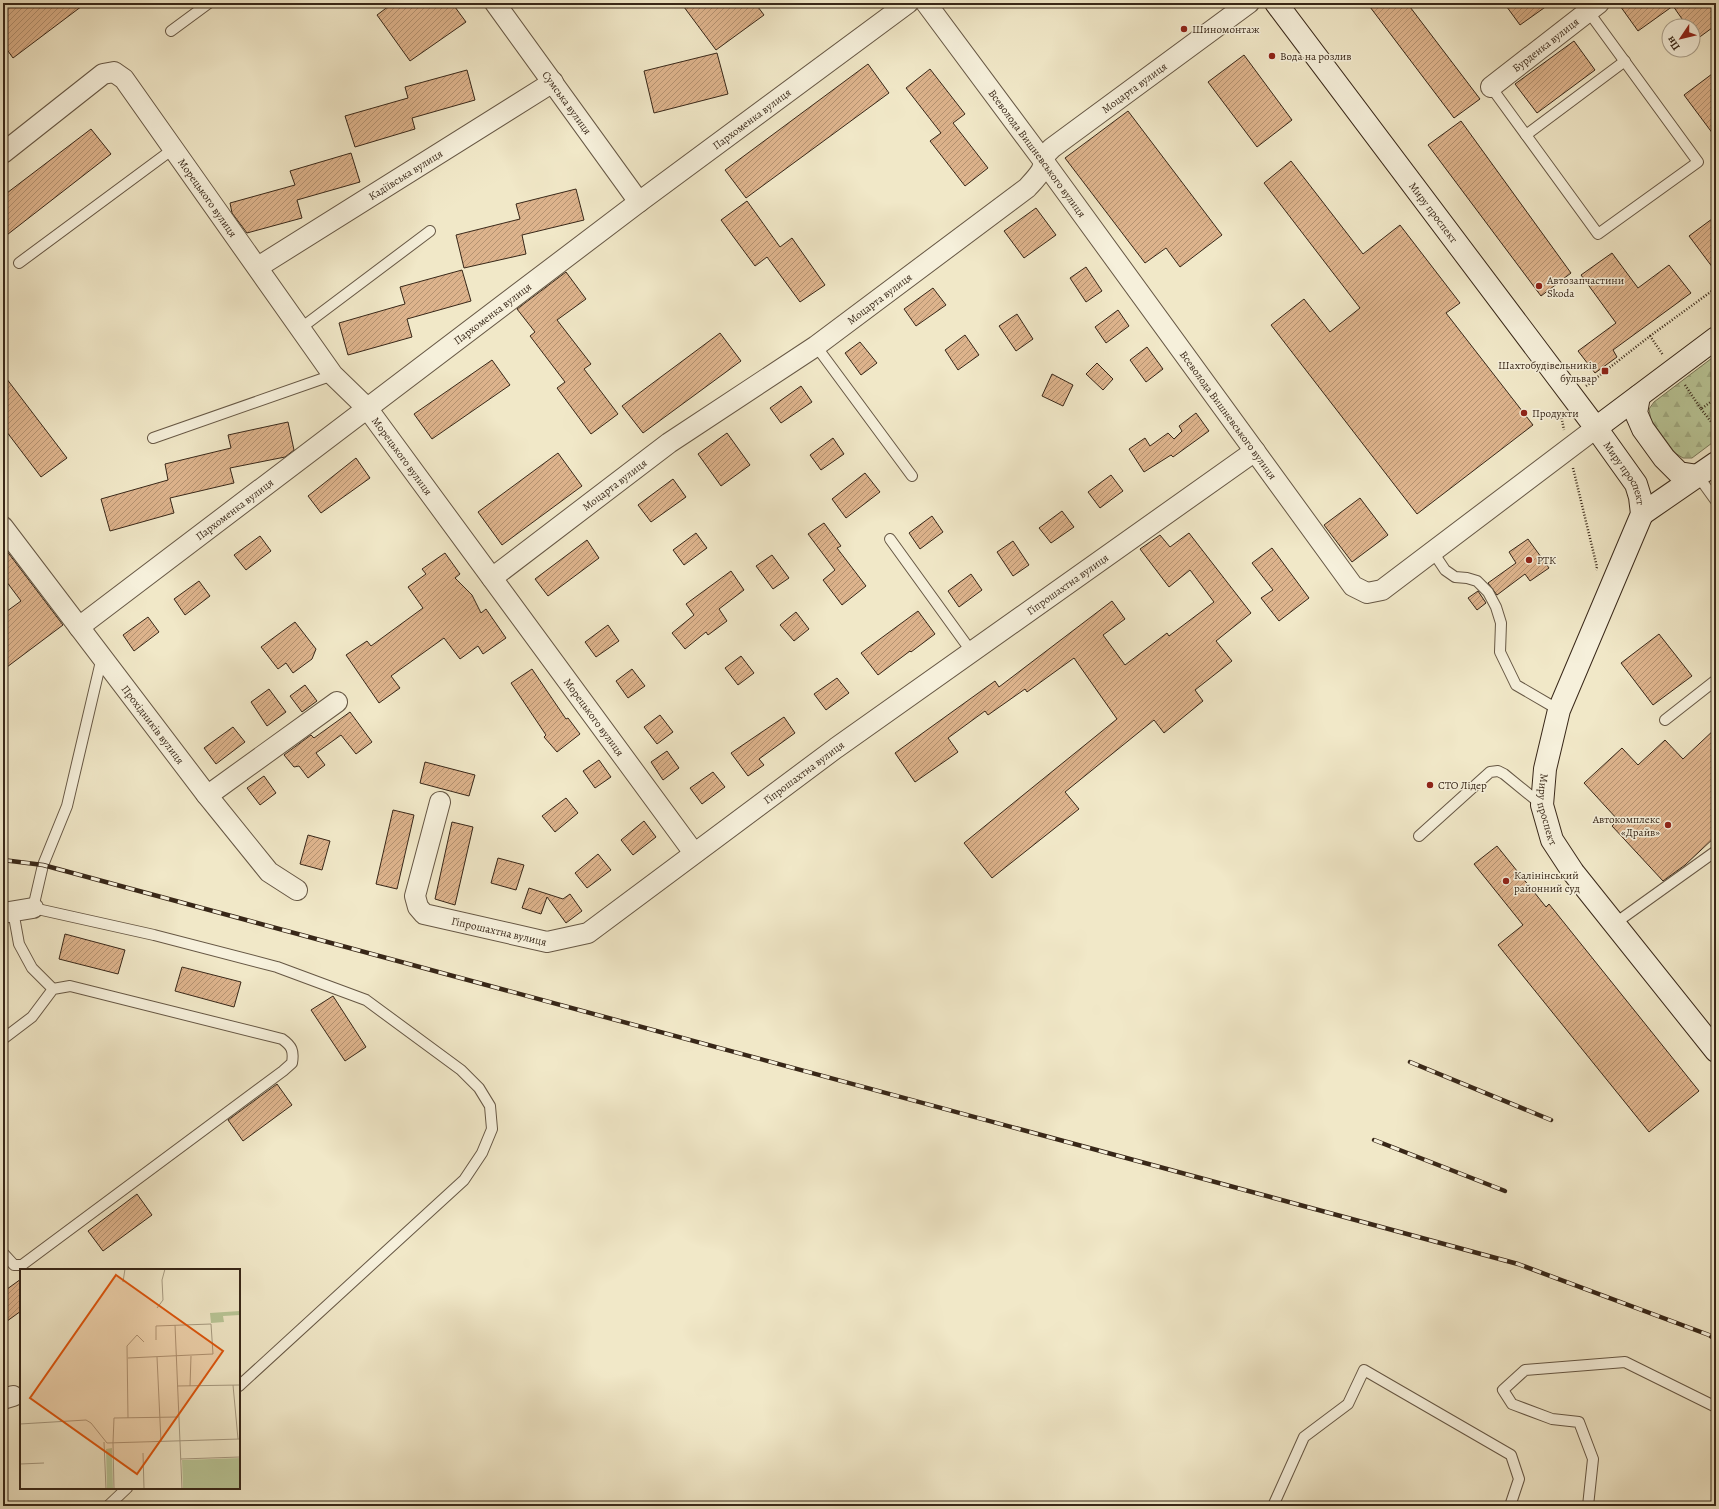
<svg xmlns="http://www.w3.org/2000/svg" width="1719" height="1509" viewBox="0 0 1719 1509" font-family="Alegreya,serif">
  <defs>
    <pattern id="forest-firs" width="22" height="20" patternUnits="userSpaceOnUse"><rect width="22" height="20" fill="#b9c697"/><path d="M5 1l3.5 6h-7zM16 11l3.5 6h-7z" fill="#a0aa81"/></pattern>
    <pattern id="building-hatch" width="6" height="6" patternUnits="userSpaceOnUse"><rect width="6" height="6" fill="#ddb38c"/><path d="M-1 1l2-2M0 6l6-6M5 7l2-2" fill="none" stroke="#b49271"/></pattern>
  </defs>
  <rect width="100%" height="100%" fill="#f1e8c8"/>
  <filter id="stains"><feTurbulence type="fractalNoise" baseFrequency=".005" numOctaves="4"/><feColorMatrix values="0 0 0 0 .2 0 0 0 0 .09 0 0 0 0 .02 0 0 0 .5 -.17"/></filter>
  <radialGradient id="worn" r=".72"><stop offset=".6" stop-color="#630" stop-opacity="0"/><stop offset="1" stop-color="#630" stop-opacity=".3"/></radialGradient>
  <!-- forest -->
  <path fill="url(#forest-firs)" stroke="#787658" d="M1716,355V440L1692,458H1683L1675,453L1651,420L1649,409L1654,402Z"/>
  <!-- building -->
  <g fill="url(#building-hatch)" stroke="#382718">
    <path d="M12,3H86L13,58L3,44V10Z"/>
    <path d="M393,3H452L466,22L410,61L377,15Z"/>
    <path d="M681,3H755L764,15L716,50Z"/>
    <path d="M1367,3H1407L1480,99L1454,118Z"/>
    <path d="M1504,3H1551L1520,25Z"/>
    <path d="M1618,3H1716V25L1697,39L1693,34V26H1687L1673,6L1638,31Z"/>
    <path d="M1574,41L1595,70L1537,113L1515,84Z"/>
    <path d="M717,53L728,94L654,113L644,71Z"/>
    <path d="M1244,55L1292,120L1257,147L1208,82Z"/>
    <path d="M868,64L889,93L746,198L725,170Z"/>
    <path d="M930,69L965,114L953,123L988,168L965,186L930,141L941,133L906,88Z"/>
    <path d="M467,70L475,100L412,118L415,129L355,147L345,116L408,98L405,87Z"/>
    <path d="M1716,71V138L1684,95Z"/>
    <path d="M1128,111L1222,235L1180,267L1166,248L1145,263L1065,158Z"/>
    <path d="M1461,121L1571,273L1541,296L1428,145Z"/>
    <path d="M91,129L111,154L3,238V196Z"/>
    <path d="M351,153L360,182L297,200L302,218L247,233L232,213L230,203L295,185L290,171Z"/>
    <path d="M1291,161L1363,254L1400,225L1460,303L1446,313L1533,425L1417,514L1271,325L1304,299L1330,332L1360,308L1264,183Z"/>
    <path d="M576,189L584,220L522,235L526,254L464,268L456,235L520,219L516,204Z"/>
    <path d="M747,201L780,247L792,238L825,285L800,302L767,257L755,266L721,220Z"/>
    <path d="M1036,208L1056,235L1024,258L1004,231Z"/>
    <path d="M1716,216V272L1689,236Z"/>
    <path d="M1612,253L1638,288L1669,265L1691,293L1613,350L1617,357L1595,373L1578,351L1616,323L1581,275Z"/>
    <path d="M1086,267L1102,291L1086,302L1070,278Z"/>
    <path d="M462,270L471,301L407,319L412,337L348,355L339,323L405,304L400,287Z"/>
    <path d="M566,272L586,299L557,320L591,364L584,369L618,414L591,434L557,388L565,382L530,336L535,332L517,309Z"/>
    <path d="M933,288L946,305L916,326L904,309Z"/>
    <path d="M1118,310L1129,326L1106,343L1095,327Z"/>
    <path d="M1017,314L1033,339L1016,351L999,326Z"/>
    <path d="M720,333L741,361L643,433L622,406Z"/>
    <path d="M965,335L979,355L958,370L945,350Z"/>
    <path d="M860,342L877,363L861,375L845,353Z"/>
    <path d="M1147,347L1163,369L1146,382L1130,360Z"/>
    <path d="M492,360L510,385L432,439L414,414Z"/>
    <path d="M1097,363L1113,379L1103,390L1086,374Z"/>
    <path d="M3,374L67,458L41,477L3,427Z"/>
    <path d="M1052,374L1073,385L1063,406L1042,396Z"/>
    <path d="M801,386L812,402L781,423L770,408Z"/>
    <path d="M1196,413L1209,431L1173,457L1171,455L1144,472L1129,449L1145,438L1150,446L1168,433L1174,439L1182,431L1179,426Z"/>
    <path d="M288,422L294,450L285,457L230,468L234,483L170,498L174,513L110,531L101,499L168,480L165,464L231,448L228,435Z"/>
    <path d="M727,433L750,465L721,486L698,454Z"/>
    <path d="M833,438L844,454L821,470L810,455Z"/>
    <path d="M558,453L582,486L502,545L478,512Z"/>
    <path d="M356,458L370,478L321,513L308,496Z"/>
    <path d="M865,473L880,492L846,518L832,499Z"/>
    <path d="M1111,475L1123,491L1100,508L1088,492Z"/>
    <path d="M673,479L686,497L651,522L638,505Z"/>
    <path d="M1360,498L1388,535L1352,562L1324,525Z"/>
    <path d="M1062,511L1074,527L1051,543L1039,528Z"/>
    <path d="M932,516L943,532L920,549L909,533Z"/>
    <path d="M824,523L841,546L837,548L866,586L842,605L823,580L835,570L808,534Z"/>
    <path d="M696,533L707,548L684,565L673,550Z"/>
    <path d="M1189,533L1251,613L1216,641L1232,661L1195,690L1203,701L1164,733L1154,720L1065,792L1079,809L992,878L964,843L1117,719L1074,658L1027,692L1025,689L988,715L985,711L948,738L958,752L915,782L895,753L995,681L999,687L1112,601L1125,619L1103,635L1125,665L1167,633L1169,636L1214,602L1190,570L1169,587L1140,549L1160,535L1170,547Z"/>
    <path d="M260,536L271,551L246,570L234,555Z"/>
    <path d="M1528,539L1549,568L1530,581L1525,574L1497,595L1488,583L1516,563L1509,552Z"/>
    <path d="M587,540L599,558L548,596L535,579Z"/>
    <path d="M1013,541L1029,565L1013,576L997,552Z"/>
    <path d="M3,546L63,625L3,670V614L21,601L3,577Z"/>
    <path d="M1272,548L1309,598L1279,621L1261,598L1273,590L1252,563Z"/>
    <path d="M445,553L460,574L455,578L472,595L481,613L486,609L506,638L483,654L478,646L460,659L444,638L391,676L400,688L379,703L346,655L367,641L371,646L423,608L408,587L426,574L422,569Z"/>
    <path d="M772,555L789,578L773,589L756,566Z"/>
    <path d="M731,571L744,590L719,609L727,621L708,635L706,632L685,649L672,633L694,615L686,604Z"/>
    <path d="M971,574L982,590L959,607L948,591Z"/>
    <path d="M199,581L210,596L185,615L174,599Z"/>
    <path d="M1478,591L1486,603L1477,610L1468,598Z"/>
    <path d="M918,611L935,634L911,652L910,651L878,675L861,653Z"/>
    <path d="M796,612L809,629L794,641L780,625Z"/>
    <path d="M148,617L159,632L134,651L123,635Z"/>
    <path d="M295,622L316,649L312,659L293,673L286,663L278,669L261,647Z"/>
    <path d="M608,625L619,641L596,657L585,642Z"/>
    <path d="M1659,634L1692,676L1653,705L1621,663Z"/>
    <path d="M741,656L754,673L738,685L725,668Z"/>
    <path d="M532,669L566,719L568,718L580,734L557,752L544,737L546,735L511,683Z"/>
    <path d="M632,669L645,686L628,698L616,681Z"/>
    <path d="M837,678L849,693L826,710L814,694Z"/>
    <path d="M305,685L317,701L302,712L290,696Z"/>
    <path d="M269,689L286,712L267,726L251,702Z"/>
    <path d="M350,712L372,742L356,754L341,735L316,753L325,765L308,778L299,766L294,767L284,755L311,735L314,738Z"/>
    <path d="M660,715L673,732L657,744L644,727Z"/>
    <path d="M784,717L795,733L759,759L764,765L748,776L731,753Z"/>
    <path d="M233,727L245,742L216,764L204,748Z"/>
    <path d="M1716,728V836L1685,865L1663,881L1612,826L1618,820L1584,783L1622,748L1638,765L1665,740L1683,759Z"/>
    <path d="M667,751L679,768L663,780L651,762Z"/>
    <path d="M599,760L611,777L595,788L583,771Z"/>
    <path d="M425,762L475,775L469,796L420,783Z"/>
    <path d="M713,772L725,787L702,804L690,788Z"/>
    <path d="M264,776L276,793L260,805L247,788Z"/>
    <path d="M566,798L578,813L555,832L542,816Z"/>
    <path d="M393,810L414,815L397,889L376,884Z"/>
    <path d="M644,821L656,837L633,855L621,840Z"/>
    <path d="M452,822L473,827L455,905L435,899Z"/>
    <path d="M308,835L330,841L322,870L300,864Z"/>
    <path d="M1497,846L1546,907L1549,904L1699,1091L1649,1132L1498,945L1523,925L1474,864Z"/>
    <path d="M598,854L611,870L587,888L575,873Z"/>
    <path d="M498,858L524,865L516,890L491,883Z"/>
    <path d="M529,888L563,899L570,894L582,911L566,923L547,897L541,914L522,908Z"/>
    <path d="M65,934L125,950L118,974L59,959Z"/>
    <path d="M182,967L241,982L234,1007L175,991Z"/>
    <path d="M333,996L366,1047L345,1061L311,1010Z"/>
    <path d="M277,1084L292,1105L243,1141L228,1120Z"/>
    <path d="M137,1194L152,1215L103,1251L88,1231Z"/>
    <path d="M21,1279V1311L3,1324V1292Z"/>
  </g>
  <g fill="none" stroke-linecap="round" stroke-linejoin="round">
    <defs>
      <g id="service">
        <path d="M171,31L209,3"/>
        <path d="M1491,87L1598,234L1698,162L1588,11"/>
        <path d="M1526,135L1625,61"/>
        <path d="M19,263L173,149"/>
        <path d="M301,328L430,231"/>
        <path d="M816,346L912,476"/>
        <path d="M153,438L333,375"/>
        <path d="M1698,476L1716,501"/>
        <path d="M890,539L971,651"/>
        <path d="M1433,552L1445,570L1455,577L1467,578L1477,581L1488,592L1496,607L1501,623L1500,652L1516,685L1559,710"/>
        <path d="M102,657L67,806L43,865L33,908L154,935L277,967L366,1000L461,1070L479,1088L490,1106L492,1129L482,1153L464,1180L239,1386"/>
        <path d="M1665,720L1716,680"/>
        <path d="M1419,836L1490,772L1498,771L1504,774L1542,805"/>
        <path d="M13,911L19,944L32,968L53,989"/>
        <path d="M1614,924L1716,851"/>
        <path d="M3,1039L32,1017L53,989L70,986L282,1039C292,1046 294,1051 292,1063L283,1071L22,1265H14L3,1253"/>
        <path d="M108,1506L127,1488"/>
        <path d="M1273,1506L1304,1437L1348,1404L1364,1370L1511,1455L1519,1479L1510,1506"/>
        <path d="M1588,1506L1593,1459L1579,1422L1552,1419L1512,1404L1503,1390L1525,1370L1625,1362L1716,1407"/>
      </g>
      <g id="minor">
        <path id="s1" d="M495,3L639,202"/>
        <path id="s2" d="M926,3L1045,163L1353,586L1367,593L1382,590L1596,428"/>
        <path id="s3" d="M1491,87L1599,3"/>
        <path id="s4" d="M3,153L103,74L114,72L124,79L333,375L367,408L694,853"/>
        <path id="s5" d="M258,267L553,82"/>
        <path id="s6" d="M3,527L206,794L211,793L337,702"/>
        <path id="s7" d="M492,578L669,443L816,346L1027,188C1036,178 1046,169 1045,155L1052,148L1249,3"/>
        <path id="s8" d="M79,627L639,202L908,3"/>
        <path d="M206,794L269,872L297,890"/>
        <path id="s9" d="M440,802L415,896L418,907L424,914L547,942L588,933L836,748L1255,451"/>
        <path d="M3,913L33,908"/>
        <path d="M3,1399L13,1396"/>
      </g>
      <g id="secondary">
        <path id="s10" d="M1276,3L1596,428L1636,484L1640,497L1642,514L1559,710L1545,769L1542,805L1552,840L1573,872L1716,1051"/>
        <path d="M1639,396L1636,413L1643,429L1664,458L1679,473L1698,476"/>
        <path d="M1596,428L1716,338"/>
        <path d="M1642,514L1716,463"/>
      </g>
    </defs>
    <!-- service casing -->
    <use href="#service" stroke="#665744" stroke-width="12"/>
    <!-- minor casing -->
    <use href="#minor" stroke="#665744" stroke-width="22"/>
    <!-- secondary casing -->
    <use href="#secondary" stroke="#382718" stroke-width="24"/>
    <!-- path -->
    <g stroke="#382718" stroke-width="2.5" stroke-dasharray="1 2" stroke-linecap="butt">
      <path d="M1650,336L1716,288"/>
      <path d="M1685,385L1701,409L1716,398"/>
      <path d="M1586,386L1650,336L1663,355"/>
      <path d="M1701,409L1716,428"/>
      <path d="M1561,415L1564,430"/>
      <path d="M1573,468L1597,567L1596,570"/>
    </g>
    <!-- service -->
    <use href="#service" stroke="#f6f0db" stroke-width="10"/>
    <!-- minor -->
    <use href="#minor" stroke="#f6f0db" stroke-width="20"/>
    <!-- secondary -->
    <use href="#secondary" stroke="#f6f0db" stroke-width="22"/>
    <defs>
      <g id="rail">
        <path d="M3,860L43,865L1518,1264L1709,1335L1716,1340"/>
        <path d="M1410,1062L1551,1120"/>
        <path d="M1374,1140L1505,1191"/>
      </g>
    </defs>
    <!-- rail casing -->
    <use href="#rail" stroke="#382718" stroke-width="4.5"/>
    <!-- rail -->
    <use href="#rail" stroke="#f6f0db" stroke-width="3" stroke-dasharray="9" stroke-linecap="butt"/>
  </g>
  <!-- markers -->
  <g fill="#8f2418" stroke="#f6f0db" stroke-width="1.5">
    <circle cx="1184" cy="29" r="4"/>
    <circle cx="1272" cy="56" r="4"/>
    <circle cx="1539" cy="286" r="4"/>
    <rect x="1601" y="367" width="8" height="8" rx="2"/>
    <circle cx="1524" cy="413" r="4"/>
    <circle cx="1529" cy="560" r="4"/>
    <circle cx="1430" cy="785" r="4"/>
    <circle cx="1668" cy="825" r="4"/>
    <circle cx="1506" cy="881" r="4"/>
  </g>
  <g text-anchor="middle" stroke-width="3" stroke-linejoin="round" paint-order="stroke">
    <!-- poi labels -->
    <g font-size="11" fill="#382718" stroke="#f6f0db" text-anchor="start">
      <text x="1192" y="33">Шиномонтаж</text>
      <text x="1280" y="60">Вода на розлив</text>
      <text x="1547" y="284">Автозапчастини<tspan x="1547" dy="13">Skoda</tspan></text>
      <text x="1597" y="369" text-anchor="end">Шахтобудівельників<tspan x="1597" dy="13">бульвар</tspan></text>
      <text x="1532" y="417">Продукти</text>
      <text x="1537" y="564">РТК</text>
      <text x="1438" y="789">СТО Лідер</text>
      <text x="1660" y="823" text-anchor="end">Автокомплекс<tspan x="1660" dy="13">«Драйв»</tspan></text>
      <text x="1514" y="879">Калінінський<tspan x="1514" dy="13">районний суд</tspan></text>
    </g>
    <!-- street labels -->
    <g font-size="11" fill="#382718" stroke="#f6f0db">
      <text dy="4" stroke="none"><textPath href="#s3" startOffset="69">Бурденка вулиця</textPath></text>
      <text dy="4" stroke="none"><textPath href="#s7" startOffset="813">Моцарта вулиця</textPath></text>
      <text dy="4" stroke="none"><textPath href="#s1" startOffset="123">Сумська вулиця</textPath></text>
      <text dy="4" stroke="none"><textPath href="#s8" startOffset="843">Пархоменка вулиця</textPath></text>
      <text dy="4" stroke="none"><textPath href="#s2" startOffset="187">Всеволода Вишневського вулиця</textPath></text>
      <text dy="4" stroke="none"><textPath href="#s5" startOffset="174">Кадіївська вулиця</textPath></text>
      <text dy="4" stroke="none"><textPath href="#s4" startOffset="296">Морецького вулиця</textPath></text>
      <text dy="4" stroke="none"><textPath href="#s10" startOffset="262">Миру проспект</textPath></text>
      <text dy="4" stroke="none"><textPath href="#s7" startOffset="478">Моцарта вулиця</textPath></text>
      <text dy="4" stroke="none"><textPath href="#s8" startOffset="519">Пархоменка вулиця</textPath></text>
      <text dy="4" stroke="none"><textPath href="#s2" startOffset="511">Всеволода Вишневського вулиця</textPath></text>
      <text dy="4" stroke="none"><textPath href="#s4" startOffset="620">Морецького вулиця</textPath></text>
      <text dy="4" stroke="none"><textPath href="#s10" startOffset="586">Миру проспект</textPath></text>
      <text dy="4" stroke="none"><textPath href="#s7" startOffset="154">Моцарта вулиця</textPath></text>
      <text dy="4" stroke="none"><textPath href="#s8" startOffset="195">Пархоменка вулиця</textPath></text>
      <text dy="4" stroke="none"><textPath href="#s9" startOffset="879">Гіпрошахтна вулиця</textPath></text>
      <text dy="4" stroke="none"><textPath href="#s4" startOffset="944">Морецького вулиця</textPath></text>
      <text dy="4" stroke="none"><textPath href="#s6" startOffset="248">Прохідників вулиця</textPath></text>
      <text dy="4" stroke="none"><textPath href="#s9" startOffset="555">Гіпрошахтна вулиця</textPath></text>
      <text dy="4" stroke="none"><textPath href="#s10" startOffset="946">Миру проспект</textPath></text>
      <text dy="4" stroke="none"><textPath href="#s9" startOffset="195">Гіпрошахтна вулиця</textPath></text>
    </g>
  </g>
  <!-- overview -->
  <g transform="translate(20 1269)">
    <rect width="220" height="220" fill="#f1e8c8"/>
    <path d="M220,42V46L203,47L204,53L191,54L190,44ZM92,179L93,220H87L86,180Z" fill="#b9c697"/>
    <path d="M220,189V219L163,220L162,191Z" fill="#b9c697"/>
    <path fill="none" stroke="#a79b82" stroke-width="1" d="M103,13L105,0M137,39L143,31L142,11L145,0M155,56L162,220M137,88L141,173M108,89L193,85L191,55L136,57V71M213,116L218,170M157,117L220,116M170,117L171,87M108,149L107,77L117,66L124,73M0,155L66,151L71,154L87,174L220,170M84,173L86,220M93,174L94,149L158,148M93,174L94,220M123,184L124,220M161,190L220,188M0,195L24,194"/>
    <path fill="#df560d" fill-opacity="0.15" stroke="#df560d" stroke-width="2" d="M96,6L203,82L117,205L10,129Z"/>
    <rect width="220" height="220" fill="none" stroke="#382718" stroke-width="2"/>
  </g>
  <!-- margin -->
  <rect width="1719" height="1509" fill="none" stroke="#f1e8c8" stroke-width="16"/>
  <rect x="4" y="4" width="1711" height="1501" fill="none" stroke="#382718" stroke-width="2"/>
  <rect x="8" y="8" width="1703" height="1493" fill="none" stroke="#382718"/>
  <!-- north arrow -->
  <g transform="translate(1681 38) rotate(235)"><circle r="19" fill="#f6f0db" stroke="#aaa08d"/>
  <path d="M0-3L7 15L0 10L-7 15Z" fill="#8f2418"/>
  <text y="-6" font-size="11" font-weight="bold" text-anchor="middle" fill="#382718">Пн</text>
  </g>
  <rect width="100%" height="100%" filter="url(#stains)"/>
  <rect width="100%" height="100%" fill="url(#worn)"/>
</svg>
